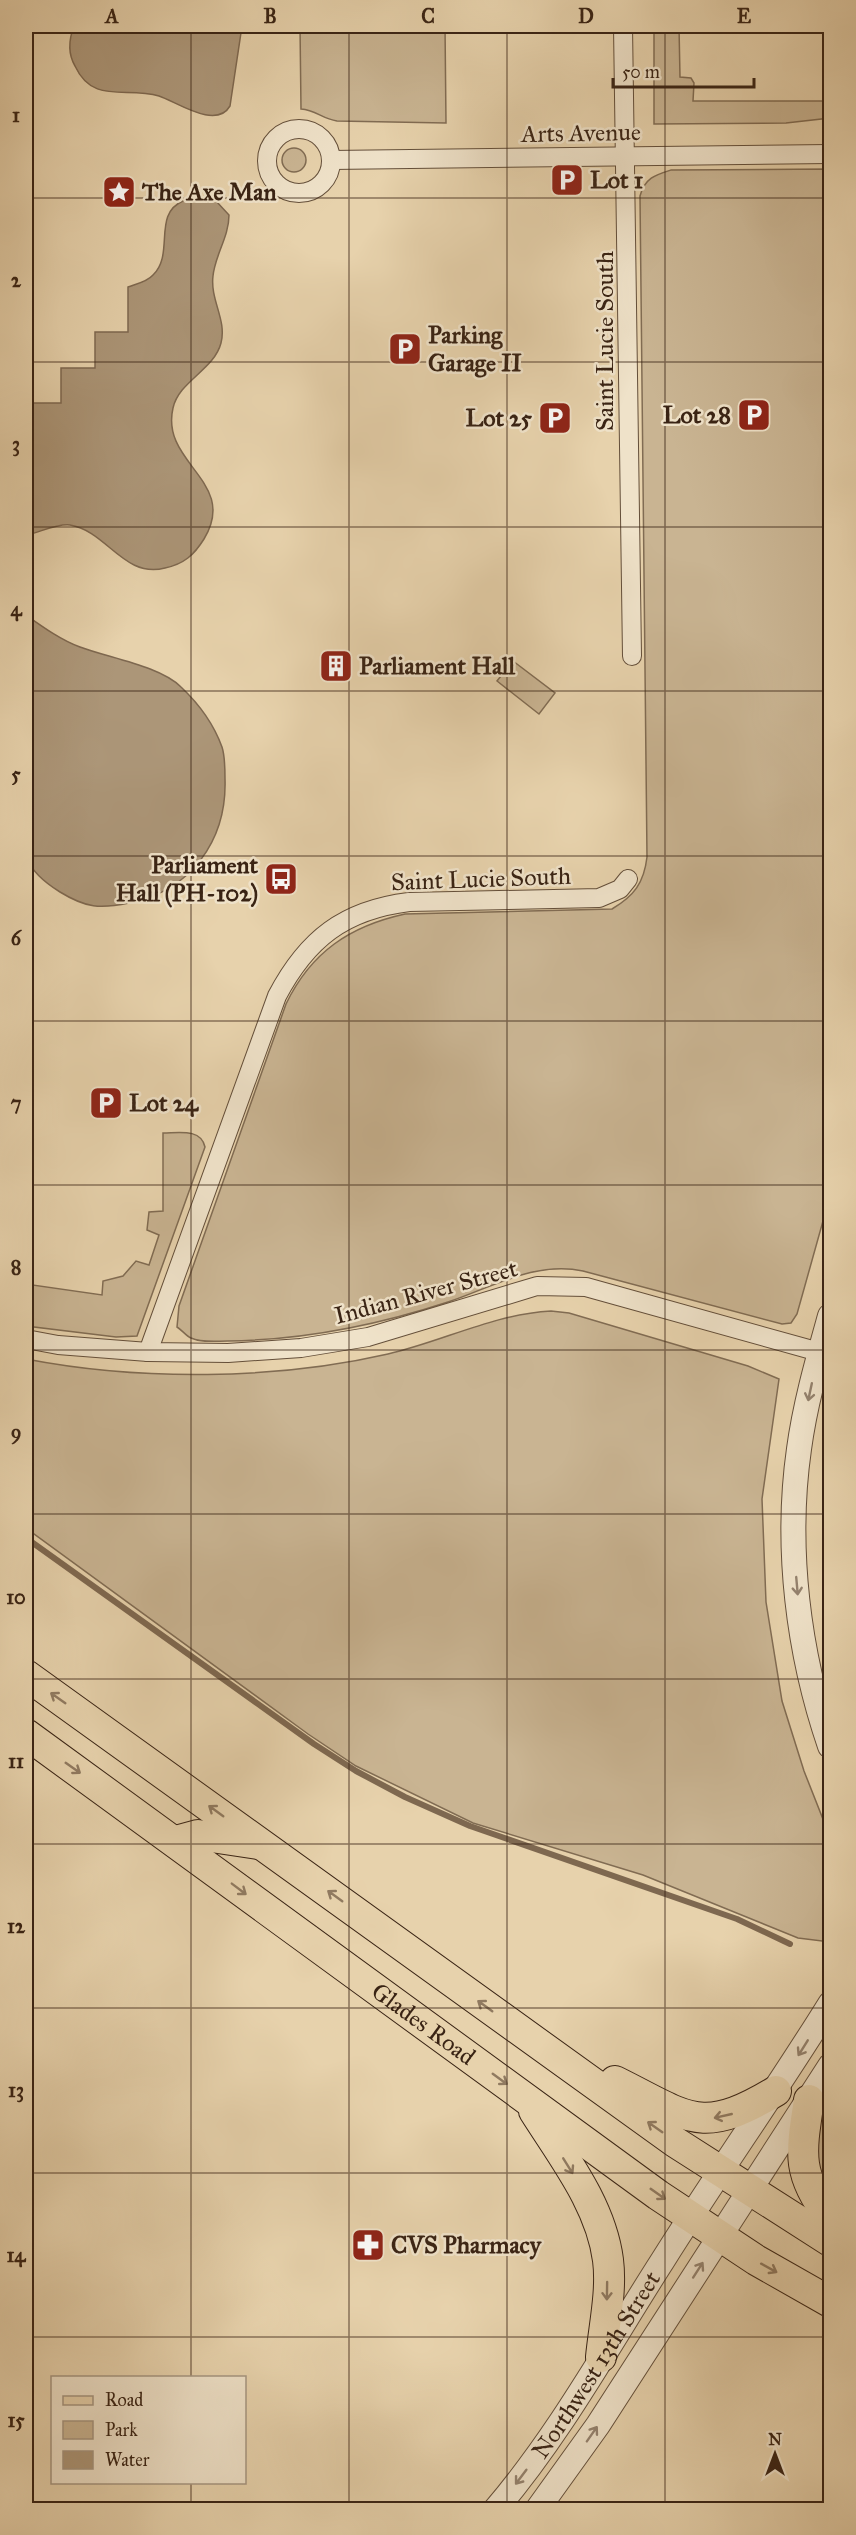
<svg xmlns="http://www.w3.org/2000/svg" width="856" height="2535" viewBox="0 0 856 2535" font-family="'IM FELL Great Primer',serif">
  <rect width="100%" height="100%" fill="#e7d2ac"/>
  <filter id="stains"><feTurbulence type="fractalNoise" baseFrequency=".00333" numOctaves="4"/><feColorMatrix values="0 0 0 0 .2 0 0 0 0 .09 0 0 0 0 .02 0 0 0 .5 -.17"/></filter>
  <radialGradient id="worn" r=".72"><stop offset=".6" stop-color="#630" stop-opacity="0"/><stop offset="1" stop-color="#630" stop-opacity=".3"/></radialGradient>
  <!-- green -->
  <g fill="#c9b492" stroke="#816c53" stroke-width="1.5">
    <path d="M300,26H445L446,123L337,121C322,119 316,110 301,109Z"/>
    <path d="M654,26H679L680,77L691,78L694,83L693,101H830V118L786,123L654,124Z"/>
    <circle cx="294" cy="160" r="12"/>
    <path d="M830,169V1196L797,1314L791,1323L782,1324L583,1271C535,1261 493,1287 448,1302C378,1325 301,1340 228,1341C216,1341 202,1343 191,1338C186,1336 182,1330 177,1327L179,1306L286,1004C311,952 350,926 405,914L612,909C634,896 644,883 647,857L640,196C645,178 655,175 671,170Z"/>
    <path d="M513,661L555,693L539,714L497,681Z"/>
    <path d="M163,1133C178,1133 201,1128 205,1147L137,1336L116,1337L26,1326V1284L102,1295L103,1281L123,1276L136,1261L149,1265L159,1235L147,1230L149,1212L163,1211Z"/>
    <path d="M551,1311L569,1313L748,1366L779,1379L762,1499L766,1602L782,1701L804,1771L830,1837V1942L798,1938L643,1875L473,1823L356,1766L308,1734L26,1528V1359C140,1381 275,1380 388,1354C444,1341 494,1314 551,1311Z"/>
    <path d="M830,2098V2180L815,2174L820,2114Z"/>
  </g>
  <!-- water -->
  <g fill="#ac9678" stroke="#7e6850" stroke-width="1.5">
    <path d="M74,26H242L230,106C216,130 177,102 159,96C126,86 93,105 75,66C68,54 69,39 74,26Z"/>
    <path d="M183,201H216L229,215C229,237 215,255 213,276C210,300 227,320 221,343C214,370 179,381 173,408C160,464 239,481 204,539C194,555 184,564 165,568C124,579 107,531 70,525C58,523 38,533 26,535L27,403H61V368H95V332H128V287C136,284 147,282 153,275C175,254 152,214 183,201Z"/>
    <path d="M26,615C43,627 61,640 80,647C109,658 160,666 181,687C198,703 214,725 222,747C225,756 225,769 225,779C227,840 191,891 129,903C100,909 86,908 60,892C47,884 32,872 26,857Z"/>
  </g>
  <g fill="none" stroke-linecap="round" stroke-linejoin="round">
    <!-- stream -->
    <path stroke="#7e6850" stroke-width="6" d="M26,1538L314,1744L356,1771L405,1797L470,1826L737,1919L790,1944"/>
    <defs>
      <g id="minor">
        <path d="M623,26L632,656"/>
        <circle cx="299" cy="161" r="32"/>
        <path d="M331,160L830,154"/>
        <path d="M26,1339L58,1345L148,1352L228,1353L301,1348L368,1337L537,1286L586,1287L830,1355"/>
        <path d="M148,1352L277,996C307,939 344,910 409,902L599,898L620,889L628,879"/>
      </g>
      <g id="tertiary">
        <path d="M830,1316C818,1359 805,1404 799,1449C785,1547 798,1653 830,1746"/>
        <path id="s1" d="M495,2510C560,2434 609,2344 663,2260C717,2174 776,2091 830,2004"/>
        <path d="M537,2510L598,2425L830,2066"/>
      </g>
      <g id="primary">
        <path d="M26,1675L675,2142L830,2241"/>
        <path id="s2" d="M26,1734L658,2195L756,2260L830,2302"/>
        <path d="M176,1841L198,1835L258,1844"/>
        <path d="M615,2081C688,2117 700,2137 776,2091"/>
        <path d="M809,2100C801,2152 796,2174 830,2217"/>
        <path d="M534,2111C563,2157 601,2205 608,2260C612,2291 604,2326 601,2357"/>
      </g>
    </defs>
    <!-- minor casing -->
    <use href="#minor" stroke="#644f3a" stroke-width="20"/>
    <!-- tertiary casing -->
    <use href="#tertiary" stroke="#644f3a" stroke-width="26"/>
    <!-- primary casing -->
    <use href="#primary" stroke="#392314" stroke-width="32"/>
    <!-- minor -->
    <use href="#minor" stroke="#efe2c9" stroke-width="18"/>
    <!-- tertiary -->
    <use href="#tertiary" stroke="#efe2c9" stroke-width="24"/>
    <!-- primary -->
    <use href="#primary" stroke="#e7d2ac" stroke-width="30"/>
  </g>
  <!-- one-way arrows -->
  <defs><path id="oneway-shaft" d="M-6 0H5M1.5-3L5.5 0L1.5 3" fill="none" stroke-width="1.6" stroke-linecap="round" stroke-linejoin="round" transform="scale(1.5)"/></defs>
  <g stroke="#94826e">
    <use href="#oneway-shaft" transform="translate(810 1392) rotate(102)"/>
    <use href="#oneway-shaft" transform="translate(797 1586) rotate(85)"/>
    <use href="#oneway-shaft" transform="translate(803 2048) rotate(122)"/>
    <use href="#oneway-shaft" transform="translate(698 2270) rotate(-57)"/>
    <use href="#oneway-shaft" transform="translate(592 2434) rotate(-55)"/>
    <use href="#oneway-shaft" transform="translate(521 2477) rotate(127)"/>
  </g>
  <g stroke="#907a60">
    <use href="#oneway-shaft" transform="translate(58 1698) rotate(-145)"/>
    <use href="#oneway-shaft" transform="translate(73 1768) rotate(35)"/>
    <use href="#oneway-shaft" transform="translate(216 1811) rotate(-144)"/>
    <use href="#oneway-shaft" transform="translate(239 1889) rotate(37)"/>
    <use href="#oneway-shaft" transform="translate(335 1896) rotate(-144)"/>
    <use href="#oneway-shaft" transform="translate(485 2006) rotate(-144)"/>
    <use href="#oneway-shaft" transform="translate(500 2079) rotate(36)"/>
    <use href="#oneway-shaft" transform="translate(723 2116) rotate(167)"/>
    <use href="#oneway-shaft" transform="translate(655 2127) rotate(-145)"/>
    <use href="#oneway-shaft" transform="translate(568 2166) rotate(58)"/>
    <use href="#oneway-shaft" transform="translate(658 2194) rotate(35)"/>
    <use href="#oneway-shaft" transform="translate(769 2268) rotate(29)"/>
    <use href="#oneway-shaft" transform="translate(607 2291) rotate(91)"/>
  </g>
  <!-- grid -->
  <path fill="none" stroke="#392314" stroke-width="1.5" stroke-opacity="0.55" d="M191,26V2378M349,26V2510M507,26V2510M665,26V2510M26,198H830M26,362H830M26,527H830M26,691H830M26,856H830M26,1021H830M26,1185H830M26,1350H830M26,1514H830M26,1679H830M26,1844H830M26,2008H830M26,2173H830M26,2337H830M191,2482V2510"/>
  <!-- icons -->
  <defs>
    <symbol id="parking-square" viewBox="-11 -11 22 22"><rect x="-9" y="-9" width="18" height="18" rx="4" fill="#8f2418" stroke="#efe2c9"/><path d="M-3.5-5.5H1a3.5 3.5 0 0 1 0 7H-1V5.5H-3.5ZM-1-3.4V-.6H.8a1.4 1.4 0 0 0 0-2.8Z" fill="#fff"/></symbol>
    <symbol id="sight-square" viewBox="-11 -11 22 22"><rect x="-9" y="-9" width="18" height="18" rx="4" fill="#8f2418" stroke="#efe2c9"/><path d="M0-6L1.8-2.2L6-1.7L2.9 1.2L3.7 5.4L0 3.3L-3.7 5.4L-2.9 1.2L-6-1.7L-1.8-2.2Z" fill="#fff"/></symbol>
    <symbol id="building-square" viewBox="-11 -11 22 22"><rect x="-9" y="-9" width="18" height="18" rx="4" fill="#8f2418" stroke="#efe2c9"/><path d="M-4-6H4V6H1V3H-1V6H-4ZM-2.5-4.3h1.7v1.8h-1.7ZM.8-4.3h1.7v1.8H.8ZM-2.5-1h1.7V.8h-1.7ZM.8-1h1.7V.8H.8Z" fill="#fff"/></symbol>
    <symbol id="bus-square" viewBox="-11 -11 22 22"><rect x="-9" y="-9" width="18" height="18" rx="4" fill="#8f2418" stroke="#efe2c9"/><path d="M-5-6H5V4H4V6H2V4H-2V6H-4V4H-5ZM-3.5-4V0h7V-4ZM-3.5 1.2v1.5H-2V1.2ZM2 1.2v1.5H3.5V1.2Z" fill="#fff"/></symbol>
    <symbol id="pharmacy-square" viewBox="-11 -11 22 22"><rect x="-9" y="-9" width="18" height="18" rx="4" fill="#8f2418" stroke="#efe2c9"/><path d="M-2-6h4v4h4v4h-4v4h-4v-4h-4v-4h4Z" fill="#fff"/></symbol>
  </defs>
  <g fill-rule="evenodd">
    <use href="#parking-square" x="548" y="161" width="38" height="38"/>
    <use href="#sight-square" x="100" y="173" width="38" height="38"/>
    <use href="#parking-square" x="386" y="330" width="38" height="38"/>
    <use href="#parking-square" x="735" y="396" width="38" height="38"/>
    <use href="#parking-square" x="536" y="399" width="38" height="38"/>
    <use href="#building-square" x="317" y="647" width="38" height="38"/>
    <use href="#bus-square" x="262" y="860" width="38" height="38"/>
    <use href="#parking-square" x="87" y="1084" width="38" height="38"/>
    <use href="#pharmacy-square" x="349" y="2226" width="38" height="38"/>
  </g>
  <g text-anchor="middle" stroke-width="5" stroke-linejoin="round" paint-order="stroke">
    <!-- street labels -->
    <g font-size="24" fill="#392314" stroke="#efe2c9">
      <text transform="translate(581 133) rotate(-1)" y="8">Arts Avenue</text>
      <text transform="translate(605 341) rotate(-90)" y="8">Saint Lucie South</text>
      <text transform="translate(481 879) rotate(-2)" y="8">Saint Lucie South</text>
      <text transform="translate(426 1292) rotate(-15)" y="8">Indian River Street</text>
      <text dy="8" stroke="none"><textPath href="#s2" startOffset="492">Glades Road</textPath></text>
      <text dy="8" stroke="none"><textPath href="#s1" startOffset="177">Northwest 13th Street</textPath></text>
    </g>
    <!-- poi labels -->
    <g font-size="24" font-weight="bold" fill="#392314" stroke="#efe2c9" text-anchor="start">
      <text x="590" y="188">Lot 1</text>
      <text x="142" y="200">The Axe Man</text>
      <text x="428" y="343">Parking<tspan x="428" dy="28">Garage II</tspan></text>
      <text x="731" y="423" text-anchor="end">Lot 28</text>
      <text x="532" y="426" text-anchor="end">Lot 25</text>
      <text x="359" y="674">Parliament Hall</text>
      <text x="258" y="873" text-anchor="end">Parliament<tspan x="258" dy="28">Hall (PH-102)</tspan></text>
      <text x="129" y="1111">Lot 24</text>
      <text x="391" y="2253">CVS Pharmacy</text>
    </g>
  </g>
  <!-- margin -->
  <rect width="856" height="2535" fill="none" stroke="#e7d2ac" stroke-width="66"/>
  <!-- legend -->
  <rect x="51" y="2376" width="195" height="108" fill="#efe2c9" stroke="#a69681" stroke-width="1.5"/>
  <rect x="63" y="2396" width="30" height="9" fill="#e7d2ac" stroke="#a69681" stroke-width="1.5"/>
  <text x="105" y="2406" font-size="18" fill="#392314">Road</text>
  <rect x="63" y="2421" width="30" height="18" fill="#c9b492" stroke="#a69681" stroke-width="1.5"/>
  <text x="105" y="2436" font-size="18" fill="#392314">Park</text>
  <rect x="63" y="2451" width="30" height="18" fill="#ac9678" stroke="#a69681" stroke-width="1.5"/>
  <text x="105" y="2466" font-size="18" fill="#392314">Water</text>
  <!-- north arrow -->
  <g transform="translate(775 2454)" stroke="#efe2c9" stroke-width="4.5" paint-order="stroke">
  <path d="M0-4.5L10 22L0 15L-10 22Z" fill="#392314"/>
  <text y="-9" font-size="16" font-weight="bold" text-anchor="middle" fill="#392314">N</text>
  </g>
  <!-- scale -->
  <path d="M613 78v9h141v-9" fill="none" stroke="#392314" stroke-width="3"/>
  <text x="622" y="78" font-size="18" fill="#392314" stroke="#efe2c9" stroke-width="4.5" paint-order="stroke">50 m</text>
  <rect x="33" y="33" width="790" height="2469" fill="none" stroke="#392314" stroke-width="2"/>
  <g font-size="20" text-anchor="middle" font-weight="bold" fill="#392314">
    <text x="112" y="23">A</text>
    <text x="270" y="23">B</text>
    <text x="428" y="23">C</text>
    <text x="586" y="23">D</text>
    <text x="744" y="23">E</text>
    <text x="16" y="122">1</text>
    <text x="16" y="287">2</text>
    <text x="16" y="451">3</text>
    <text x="16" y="616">4</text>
    <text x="16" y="781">5</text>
    <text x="16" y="945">6</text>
    <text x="16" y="1110">7</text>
    <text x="16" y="1274">8</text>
    <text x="16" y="1439">9</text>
    <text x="16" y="1604">10</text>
    <text x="16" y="1768">11</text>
    <text x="16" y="1933">12</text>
    <text x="16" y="2097">13</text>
    <text x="16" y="2262">14</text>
    <text x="16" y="2427">15</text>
  </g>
  <rect width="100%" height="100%" filter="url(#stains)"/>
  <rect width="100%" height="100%" fill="url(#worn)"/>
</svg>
